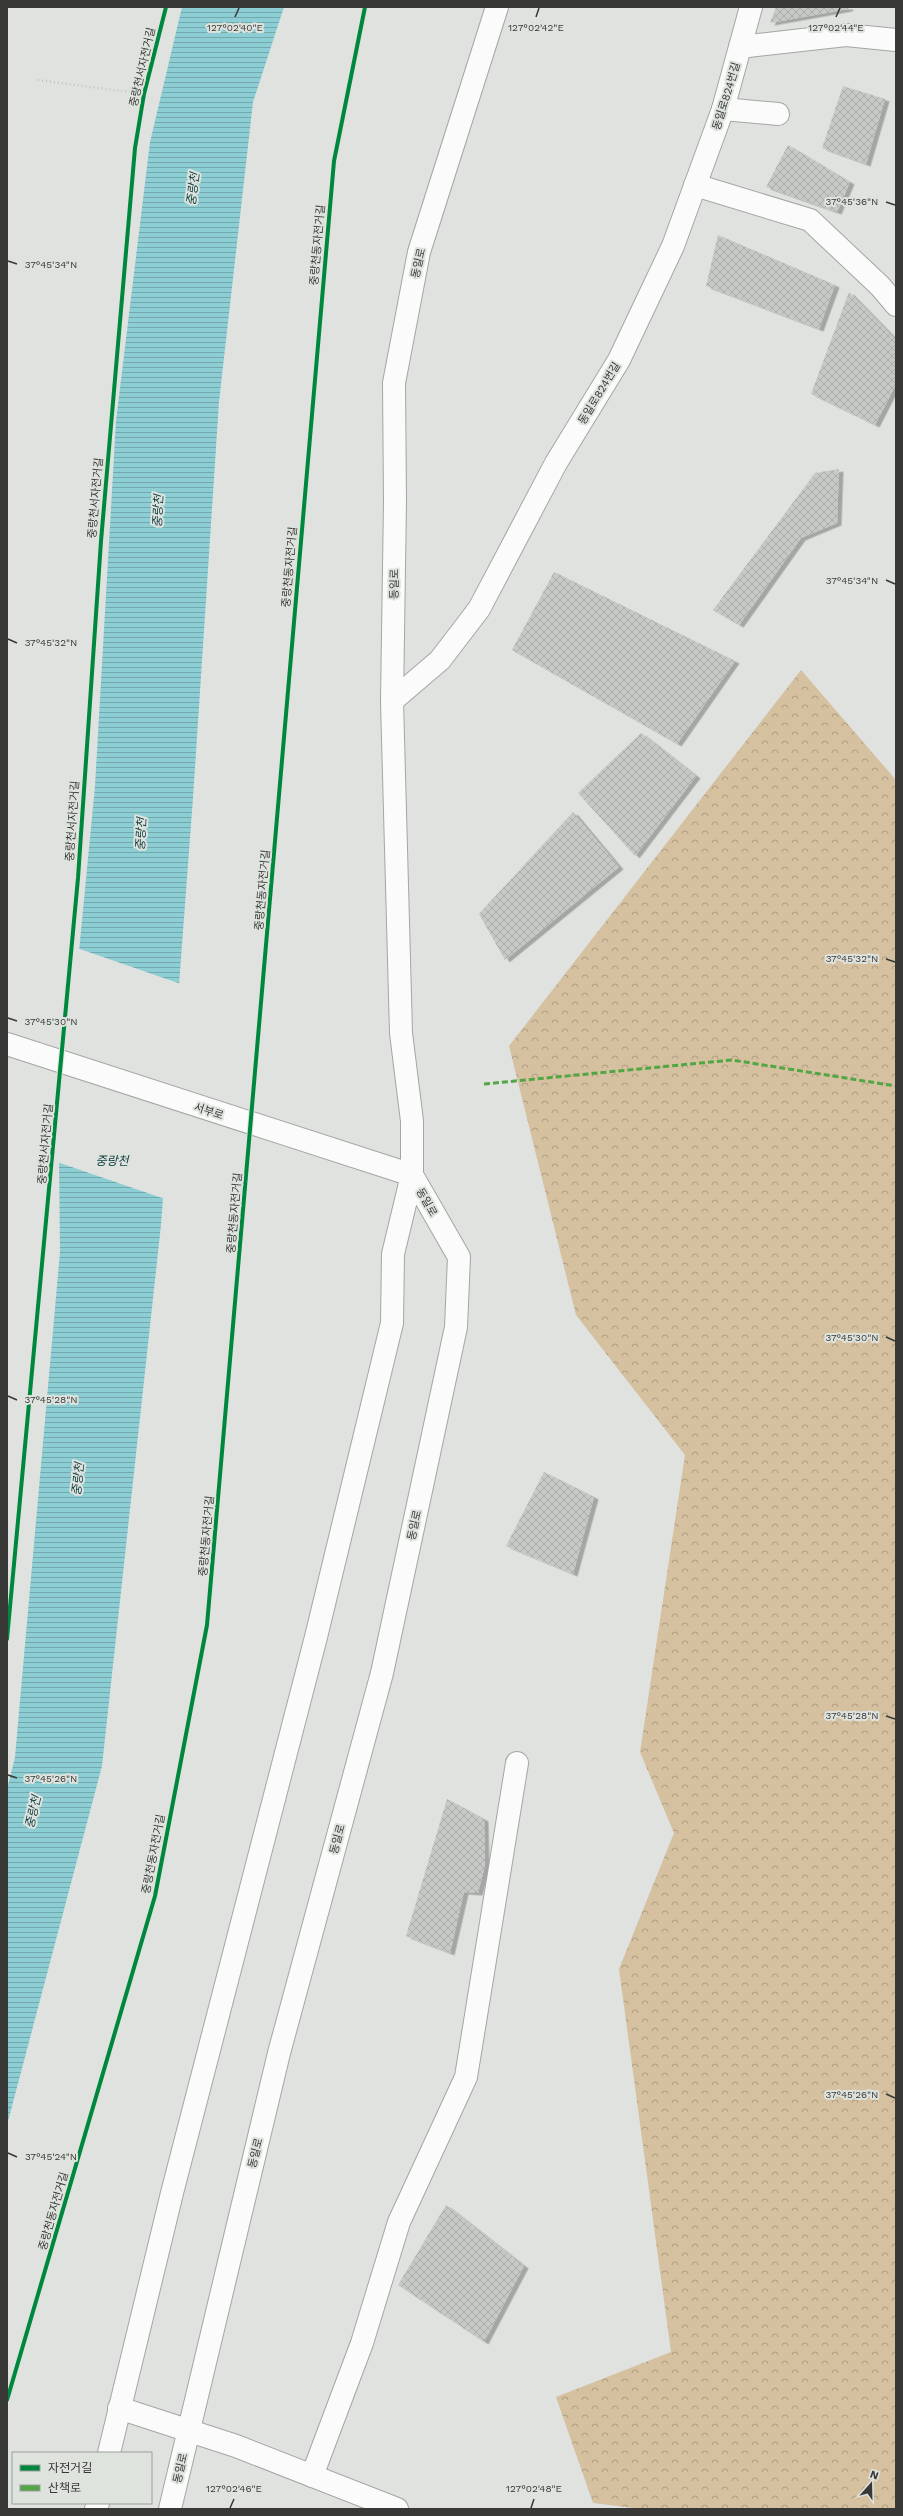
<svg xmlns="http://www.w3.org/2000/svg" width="903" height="2516" viewBox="0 0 903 2516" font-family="'Work Sans','Noto Sans KR',sans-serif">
  <defs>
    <pattern id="forest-crowns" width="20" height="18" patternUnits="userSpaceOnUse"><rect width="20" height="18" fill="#d5c09f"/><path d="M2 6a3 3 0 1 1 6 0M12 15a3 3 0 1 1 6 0" fill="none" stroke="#ae9d82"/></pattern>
    <pattern id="water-rules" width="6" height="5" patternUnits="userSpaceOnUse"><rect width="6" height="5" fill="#8cced4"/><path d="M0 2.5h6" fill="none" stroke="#73a8ad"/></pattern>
    <pattern id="building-cross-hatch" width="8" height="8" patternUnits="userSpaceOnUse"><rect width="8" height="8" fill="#c7c9c6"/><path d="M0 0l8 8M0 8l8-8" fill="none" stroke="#acadab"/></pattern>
    <filter id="shadow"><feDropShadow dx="4.5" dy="2.5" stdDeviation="0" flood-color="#0004"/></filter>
  </defs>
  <rect width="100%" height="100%" fill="#dfe2df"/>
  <!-- forest -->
  <path fill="url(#forest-crowns)" d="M801,670L896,780V2509H642L593,2503L556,2397L671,2352L619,1969L674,1833L640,1752L685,1455L576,1315L509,1046Z"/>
  <!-- water -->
  <path fill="url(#water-rules)" d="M182,7H284L253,102L219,402L193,798L161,1225L102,1766L7,2125V1790L15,1757L60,1252L59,1158L95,786L116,421L150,142Z"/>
  <!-- pier -->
  <path fill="#dfe2df" d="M77,948L181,984L165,1199L57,1162Z"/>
  <!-- building -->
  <g fill="url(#building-cross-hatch)" filter="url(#shadow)">
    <path d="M776,7H849L848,9L770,23Z"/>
    <path d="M843,86L885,99L866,164L822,148Z"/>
    <path d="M788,145L850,182L837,212L766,187Z"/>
    <path d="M718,235L835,285L819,329L706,286Z"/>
    <path d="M849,292L896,340V384L875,425L811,394Z"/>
    <path d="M839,469L837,523L801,538L739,625L713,610L815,473Z"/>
    <path d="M554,572L735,661L677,744L512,650Z"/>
    <path d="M641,733L696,776L635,856L578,793Z"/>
    <path d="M573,812L619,867L505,960L479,914Z"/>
    <path d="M544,1472L594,1497L573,1574L506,1546Z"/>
    <path d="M447,1799L484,1819L485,1865L478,1893L464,1892L450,1953L406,1936Z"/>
    <path d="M446,2205L524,2266L484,2342L398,2285Z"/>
  </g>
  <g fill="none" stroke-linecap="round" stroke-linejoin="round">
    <defs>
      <g id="minor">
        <path d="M740,47L846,35L896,40"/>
        <path d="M723,109L778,114"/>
        <path d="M695,185L810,220L880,286L896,305"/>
        <path d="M392,701L440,660L479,609L556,463L619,360L673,246L723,109L751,7"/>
        <path d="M7,1044L412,1175"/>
        <path d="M119,2408L236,2446L397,2509"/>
        <path d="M109,2453L172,2193L316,1637L392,1323L393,1254L412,1175V1121L401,1033L392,701L395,501L394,383L419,252L497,7"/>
        <path d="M312,2476L362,2343L399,2222L466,2077L517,1763"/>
        <path d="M96,2509L98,2503"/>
        <path d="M170,2509L279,2053L382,1673L456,1327L459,1257L412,1175"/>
      </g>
    </defs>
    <!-- minor casing -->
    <use href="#minor" stroke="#a4a6a4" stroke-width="24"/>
    <!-- path -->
    <path stroke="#c0c2c0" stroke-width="2.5" stroke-dasharray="1 3" stroke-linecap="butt" d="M38,80L144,94"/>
    <!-- minor -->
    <use href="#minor" stroke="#fafbfa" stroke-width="22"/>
    <!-- quiet -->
    <path stroke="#53a645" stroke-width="3" stroke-dasharray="6 3" stroke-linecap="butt" d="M484,1084L732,1060L896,1086"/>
    <defs>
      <g id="cycleway">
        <path d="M7,1639L78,878L101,541L135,148L144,94L166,7"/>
        <path d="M7,2400L155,1896L207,1625L334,161L365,7"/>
      </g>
    </defs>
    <!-- cycleway casing -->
    <use href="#cycleway" stroke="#dee3de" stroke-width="6"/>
    <!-- cycleway -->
    <use href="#cycleway" stroke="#00873e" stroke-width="4"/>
  </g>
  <!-- ticks -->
  <path fill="none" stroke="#383937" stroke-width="1.5" d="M235,17L239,8M536,17L539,8M836,17L840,8M886,202L895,205M8,261L17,264M886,580L895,584M8,639L17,643M886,959L895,962M8,1018L17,1021M886,1337L895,1341M8,1396L17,1400M886,1716L895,1719M8,1775L17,1778M886,2094L895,2098M8,2153L17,2157M230,2508L234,2499M531,2508L534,2499"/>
  <g text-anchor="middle" stroke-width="4" stroke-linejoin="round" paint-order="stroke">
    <!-- street labels -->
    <g font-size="11" fill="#383937" stroke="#dee3de">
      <text transform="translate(142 67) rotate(-77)" y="4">중랑천서자전거길</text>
      <text transform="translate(726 96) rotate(-73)" y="4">동일로824번길</text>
      <text transform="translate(317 245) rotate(-85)" y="4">중랑천동자전거길</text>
      <text transform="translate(418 263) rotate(-77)" y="4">동일로</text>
      <text transform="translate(599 393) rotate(-59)" y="4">동일로824번길</text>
      <text transform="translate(95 498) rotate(-85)" y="4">중랑천서자전거길</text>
      <text transform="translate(289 567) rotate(-85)" y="4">중랑천동자전거길</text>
      <text transform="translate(394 584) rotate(-89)" y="4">동일로</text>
      <text transform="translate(72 821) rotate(-86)" y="4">중랑천서자전거길</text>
      <text transform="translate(262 890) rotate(-85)" y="4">중랑천동자전거길</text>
      <text transform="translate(209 1111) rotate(18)" y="4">서부로</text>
      <text transform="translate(45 1144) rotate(-85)" y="4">중랑천서자전거길</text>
      <text transform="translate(427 1202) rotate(60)" y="4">동일로</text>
      <text transform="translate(234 1213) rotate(-85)" y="4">중랑천동자전거길</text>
      <text transform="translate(414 1525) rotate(-78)" y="4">동일로</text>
      <text transform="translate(206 1536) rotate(-85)" y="4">중랑천동자전거길</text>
      <text transform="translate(337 1839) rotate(-75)" y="4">동일로</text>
      <text transform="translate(153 1854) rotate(-79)" y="4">중랑천동자전거길</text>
      <text transform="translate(255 2153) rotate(-76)" y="4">동일로</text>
      <text transform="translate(53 2211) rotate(-74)" y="4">중랑천동자전거길</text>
      <text transform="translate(180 2468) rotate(-77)" y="4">동일로</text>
    </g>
    <!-- water labels -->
    <g font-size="12" font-style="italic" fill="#0d3a3f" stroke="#dee3de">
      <text transform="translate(193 189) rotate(-83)" y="4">중랑천</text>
      <text transform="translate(158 511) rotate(-87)" y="4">중랑천</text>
      <text transform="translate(141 834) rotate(-87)" y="4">중랑천</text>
      <text x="112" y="1165">중랑천</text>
      <text transform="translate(78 1479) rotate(-84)" y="4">중랑천</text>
      <text transform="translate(33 1812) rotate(-77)" y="4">중랑천</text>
    </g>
  </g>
  <g font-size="10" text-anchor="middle" fill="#383937" stroke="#dee3de" stroke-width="4" stroke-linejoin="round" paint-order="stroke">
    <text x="235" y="31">127°02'40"E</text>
    <text x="536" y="31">127°02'42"E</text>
    <text x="836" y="31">127°02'44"E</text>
    <text x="852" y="205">37°45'36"N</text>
    <text x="51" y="268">37°45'34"N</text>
    <text x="852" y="584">37°45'34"N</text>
    <text x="51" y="646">37°45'32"N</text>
    <text x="852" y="962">37°45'32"N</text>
    <text x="51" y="1025">37°45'30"N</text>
    <text x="852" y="1341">37°45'30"N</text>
    <text x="51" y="1403">37°45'28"N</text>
    <text x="852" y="1719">37°45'28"N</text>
    <text x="51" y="1782">37°45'26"N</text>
    <text x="852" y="2098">37°45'26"N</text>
    <text x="51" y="2160">37°45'24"N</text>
    <text x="234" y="2492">127°02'46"E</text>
    <text x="534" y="2492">127°02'48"E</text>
  </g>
  <!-- border -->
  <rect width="903" height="2516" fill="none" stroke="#383937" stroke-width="16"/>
  <!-- legend -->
  <rect x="12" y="2452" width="140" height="52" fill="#dee3de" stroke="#9c9f9b"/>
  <rect x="20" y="2465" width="20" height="6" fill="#00873e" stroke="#9c9f9b"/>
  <text x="48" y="2472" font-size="12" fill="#383937">자전거길</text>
  <rect x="20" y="2485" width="20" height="6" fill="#53a645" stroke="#9c9f9b"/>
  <text x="48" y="2492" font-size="12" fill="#383937">산책로</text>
  <!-- north arrow -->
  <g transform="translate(871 2484) rotate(20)" stroke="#dee3de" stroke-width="3" paint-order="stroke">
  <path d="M0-3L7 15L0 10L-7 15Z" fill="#383937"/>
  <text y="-6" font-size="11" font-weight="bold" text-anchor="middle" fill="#383937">N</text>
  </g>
</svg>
